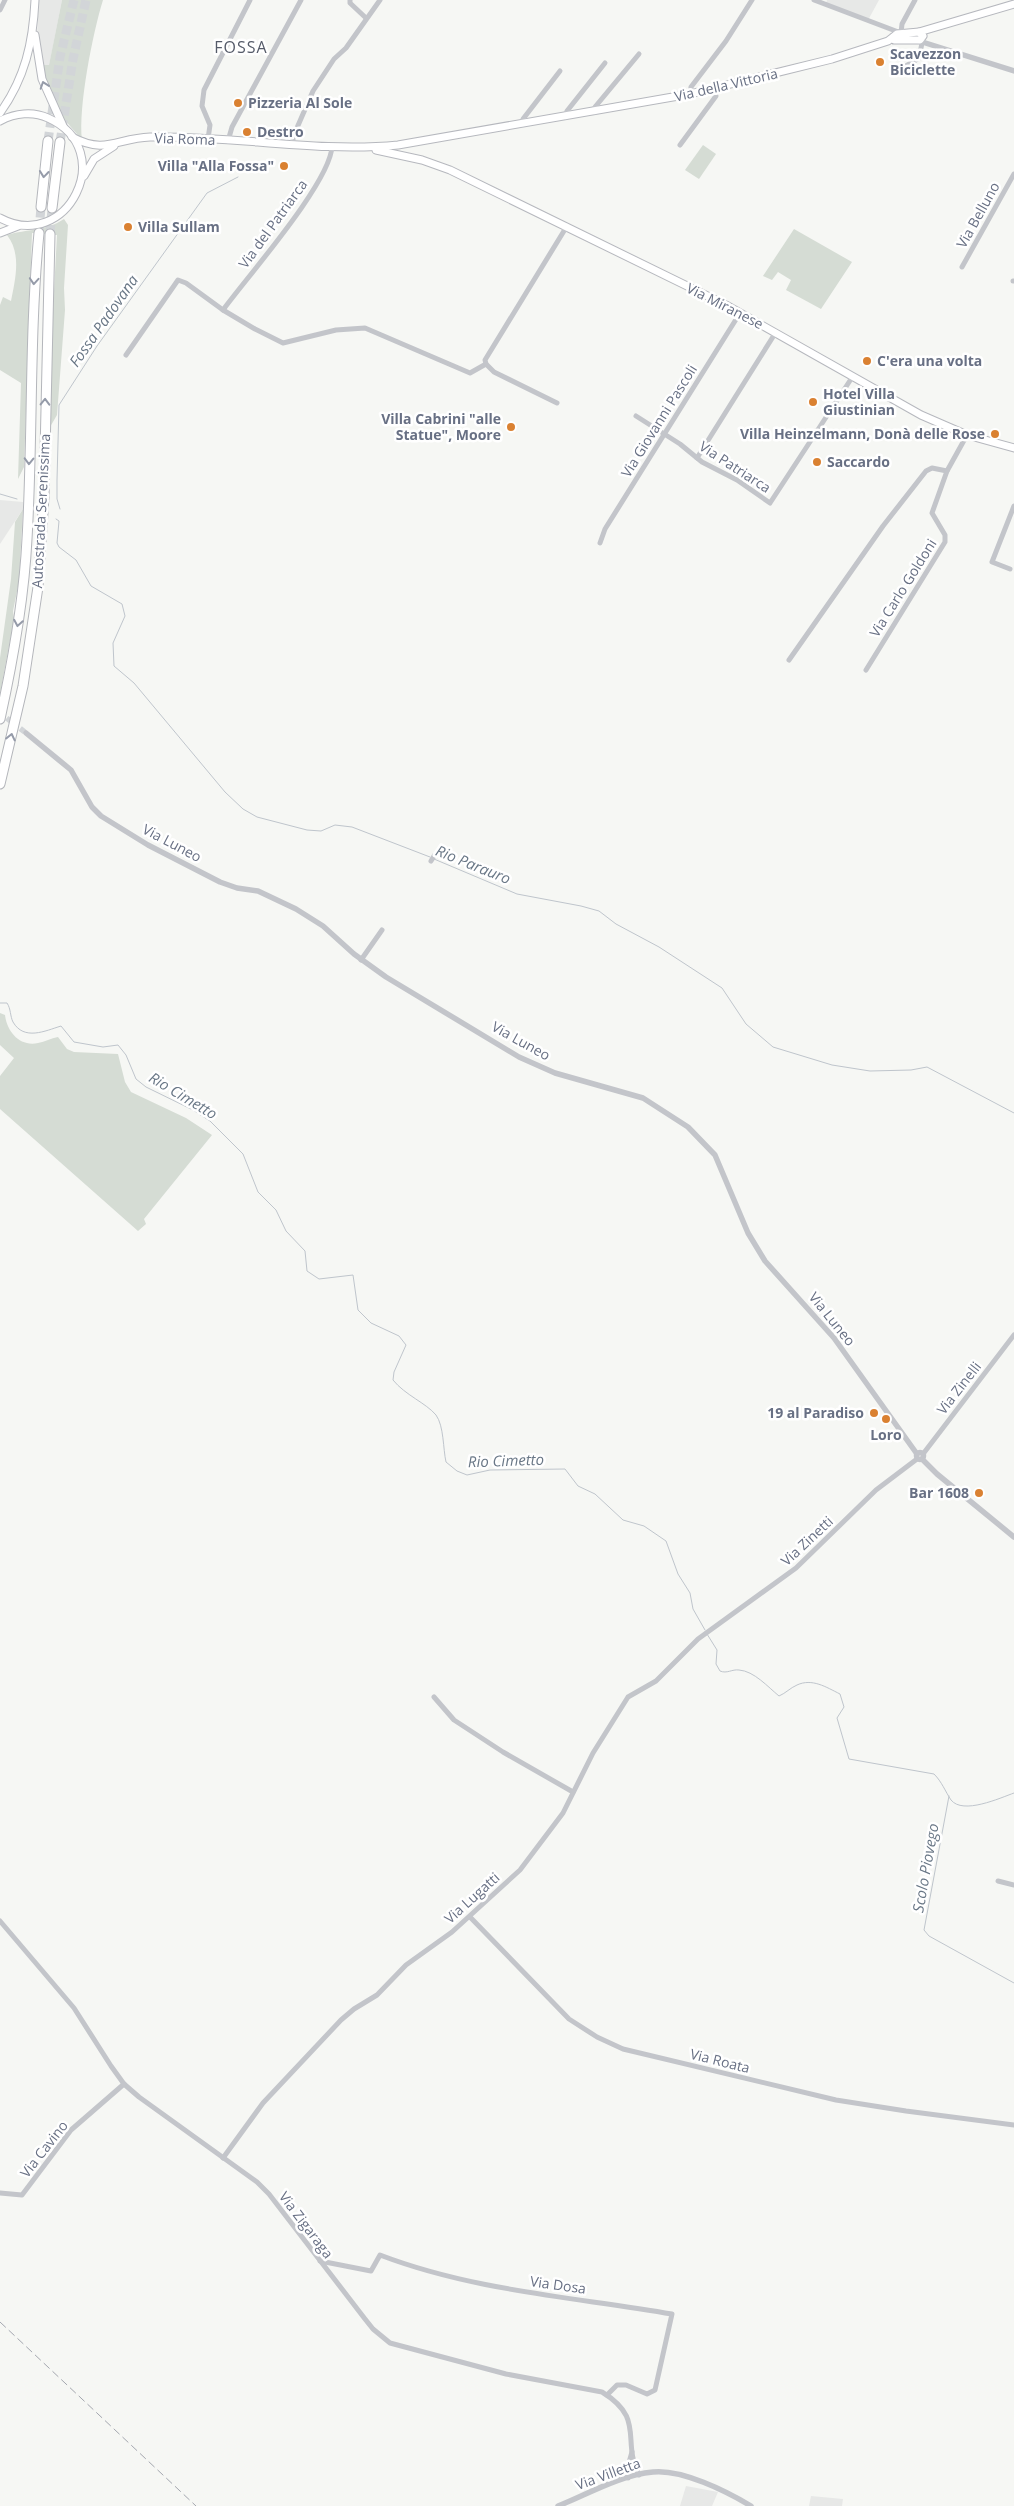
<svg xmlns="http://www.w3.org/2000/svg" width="1014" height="2506" viewBox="0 0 1014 2506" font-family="'Open Sans',sans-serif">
  <rect width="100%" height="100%" fill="#f6f7f4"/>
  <!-- built -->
  <g fill="#e7e8e7">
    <path d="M39,0H62L49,66L41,65L37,34Z"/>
    <path d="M827,0H879L867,22L825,6Z"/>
    <path d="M0,500L23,502V509L0,544Z"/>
    <path d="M686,2486L718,2492L712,2506H680Z"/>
    <path d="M811,2496L843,2499L842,2506H809Z"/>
  </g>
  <!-- green -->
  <g fill="#d5dcd4">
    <path d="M62,0H103C93,32 78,107 82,140L58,112L41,65H49Z"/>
    <path d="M703,145L716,154L699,179L685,170Z"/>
    <path d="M64,219L68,225L64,288L65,310L57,415L50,427L51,347L57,235L32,233L24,467L18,479L21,383L0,370V305L3,297L11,301C15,280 22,254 7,235C27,229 46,231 64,219Z"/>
    <path d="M794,229L852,262L821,309L786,290L791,280L778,272L772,280L763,276Z"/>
    <path d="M23,509L19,581L13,611L14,619L0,694V658L11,579L15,522Z"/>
    <path d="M0,1013L5,1015C7,1032 20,1047 38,1043C45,1042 51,1038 58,1037L67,1049L74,1052L118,1054L125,1082L131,1092L186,1118L212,1135L144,1219L146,1224L138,1231L0,1109V1076L14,1058L0,1045Z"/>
  </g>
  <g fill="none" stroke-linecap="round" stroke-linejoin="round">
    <!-- stream -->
    <g stroke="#bfc5cc" stroke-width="1">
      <path d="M0,494L17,499"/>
      <path d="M60,509L57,499V480L59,405L97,346L207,193L238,177"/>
      <path d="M56,519L59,521L57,543L59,547L76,560L91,586L122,604L125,616L113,643L114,666L134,683L225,792L243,809L257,817L307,830L321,831L335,825L352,827L430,857"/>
      <path d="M434,859L517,894L581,906L599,911L616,924L659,947L722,988L746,1024L773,1047L832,1065L870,1071L911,1070L927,1067L1014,1113"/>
      <path d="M0,1003H7C11,1009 10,1016 13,1022C24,1041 45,1031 61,1026L74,1042L103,1047L118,1045L126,1055L136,1079L146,1087L193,1110L210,1121L243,1154L258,1192L276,1210L286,1231L305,1251L307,1271L319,1279L353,1275L358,1310L371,1323L399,1336L406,1345L394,1372L393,1380C405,1395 426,1403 436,1415C444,1426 443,1449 446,1462L457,1471L467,1475L490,1470L565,1469L578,1486L595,1494L623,1520L644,1526L666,1541L678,1574L690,1593L693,1609L705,1630"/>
      <path d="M707,1634L717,1650L716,1664L720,1671C727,1674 732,1669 739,1670C754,1671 768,1687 779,1696C786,1693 790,1688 797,1685C812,1678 826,1687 840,1694L844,1707L837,1718L849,1759L934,1774C942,1782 945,1791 951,1800C963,1815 1000,1798 1014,1793"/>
      <path d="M949,1796L924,1930L929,1936L1014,1983"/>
    </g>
    <!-- tertiary-tunnel -->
    <path stroke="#d2d5d8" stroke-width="5.5" stroke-dasharray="5.5 3" stroke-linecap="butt" d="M0,713L26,733"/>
    <!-- motorway-tunnel -->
    <g stroke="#d2d5d8" stroke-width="9" stroke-dasharray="9 4.5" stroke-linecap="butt">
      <path d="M48,141L60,57L74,0"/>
      <path d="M60,142L73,59L86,0"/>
      <path d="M39,231L41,207"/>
      <path d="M50,234L52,208"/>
    </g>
    <defs>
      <g id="secondary">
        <path d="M919,32L1014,4"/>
        <path d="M35,35L42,79L63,126"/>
        <path d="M0,113C25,78 33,43 35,0"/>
        <path d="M0,121C15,113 33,111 48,118C120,150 67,254 0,218"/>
        <path d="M72,137C106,155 117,138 150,137C232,135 316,153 398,145L690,94L832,59L888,41L897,34L919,32L923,36L920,40H894L893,37"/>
        <path d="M376,150L422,160L450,170L726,305L921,415L967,435L1014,448"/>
        <path d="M84,176L94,159L114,146"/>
        <path d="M0,233L18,226"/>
      </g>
      <g id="motorway">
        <path d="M41,207L48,141"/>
        <path d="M52,208L60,142"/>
        <path d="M0,719C13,660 24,600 27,539C33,437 29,335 39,233"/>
        <path d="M0,784L23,686L38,587L44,497L50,234"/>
      </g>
    </defs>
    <!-- secondary casing -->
    <use href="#secondary" stroke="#b6b8be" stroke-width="9"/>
    <!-- motorway casing -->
    <use href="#motorway" stroke="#b4b6bb" stroke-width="11"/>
    <!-- minor -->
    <g stroke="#c3c5ca" stroke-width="5">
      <path d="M350,0V3L366,18"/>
      <path d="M814,0L901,33L902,24L915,0"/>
      <path d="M0,10L5,0"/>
      <path d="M906,66L919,58L922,43"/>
      <path d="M690,94L691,87L726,41L752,0"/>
      <path d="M595,112V107L639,54"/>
      <path d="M566,117L567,111L605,63"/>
      <path d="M523,124V119L560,71"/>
      <path d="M208,139L210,125L202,106L204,90L250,0"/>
      <path d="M228,141L232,127L301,0"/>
      <path d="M293,144V137L313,91L334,59L346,48L380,0"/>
      <path d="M680,145L716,96L714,88"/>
      <path d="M962,267L1014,174"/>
      <path d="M1013,281H1014"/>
      <path d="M223,310C247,277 331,182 332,146"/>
      <path d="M126,355L178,280L186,283L223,310L255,329L283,343L336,330L365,328L470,373L486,364"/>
      <path d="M557,403L494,372L486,364L485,360L567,226"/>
      <path d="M636,416L680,444L702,462L737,480L770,503L853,376"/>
      <path d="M697,458L776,332"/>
      <path d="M600,543L605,529L740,313"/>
      <path d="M1010,569L992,562L1014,506"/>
      <path d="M789,660L883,526L926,471L932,468L947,471"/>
      <path d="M866,670L945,542V535L932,513L947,471L967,435"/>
      <path d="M431,861L434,856"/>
      <path d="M361,960L382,930"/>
      <path d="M923,1454L1014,1335"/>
      <path d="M434,1697L454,1720L503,1752L573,1792"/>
      <path d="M998,1881L1014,1885"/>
      <path d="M470,1917L569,2019L597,2037L623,2049L836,2100L906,2111L1014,2125"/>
      <path d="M0,1921L74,2008L111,2066L124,2084L139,2097L257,2182L269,2194L365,2319L373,2329L390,2343L506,2374L602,2392C646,2419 621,2440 639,2475"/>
      <path d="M223,2158L263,2103L341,2020L354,2009L377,1995L406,1965L452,1932L520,1870L563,1813L593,1753L628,1697L656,1681L698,1639L796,1568L876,1490L917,1459"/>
      <path d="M0,2193L22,2195L71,2130L124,2084"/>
      <path d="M320,2261L371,2271L380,2255C474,2291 574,2297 672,2314L655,2390L647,2394L626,2385H617L607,2395"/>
      <path d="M628,2478V2466L632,2452"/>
    </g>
    <!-- tertiary -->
    <g stroke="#c3c5ca" stroke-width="5.5">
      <path d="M916,40L1014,71"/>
      <path d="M26,733L71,770L92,807L101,816L148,845L220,882L237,888L258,891L296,909L323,926L354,954L386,977L519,1057L555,1073L643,1098L688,1127L715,1155L748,1233L765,1261L834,1338L917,1454"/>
      <circle cx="920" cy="1456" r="3.5"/>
      <path d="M922,1459L937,1474L1014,1537"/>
      <path d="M558,2506C588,2494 620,2475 653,2472C682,2469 726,2491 751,2506"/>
    </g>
    <!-- secondary -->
    <use href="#secondary" stroke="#fff" stroke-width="7"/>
    <!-- motorway -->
    <use href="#motorway" stroke="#fff" stroke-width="9"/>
    <!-- rail -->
    <path stroke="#a4a7af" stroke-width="1" stroke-dasharray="8 4" stroke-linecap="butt" d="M0,2322L196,2506"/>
  </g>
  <!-- one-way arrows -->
  <defs><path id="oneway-chevron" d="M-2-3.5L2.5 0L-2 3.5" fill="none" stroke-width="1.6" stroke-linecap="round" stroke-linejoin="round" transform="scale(1.25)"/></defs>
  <g stroke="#959ba9">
    <use href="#oneway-chevron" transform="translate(44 85) rotate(-109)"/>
    <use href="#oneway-chevron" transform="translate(44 174) rotate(96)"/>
    <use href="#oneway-chevron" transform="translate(34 281) rotate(94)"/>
    <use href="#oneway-chevron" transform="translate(45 402) rotate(-89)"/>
    <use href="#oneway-chevron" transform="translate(29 461) rotate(91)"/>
    <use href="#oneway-chevron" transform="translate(18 623) rotate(100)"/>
    <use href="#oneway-chevron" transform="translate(11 737) rotate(-77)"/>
  </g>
  <!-- markers -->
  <g fill="#da8131" stroke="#fff" stroke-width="2">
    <circle cx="880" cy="62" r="5"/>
    <circle cx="238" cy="103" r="5"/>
    <circle cx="247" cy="132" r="5"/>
    <circle cx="284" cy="166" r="5"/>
    <circle cx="128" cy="227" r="5"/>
    <circle cx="867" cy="361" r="5"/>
    <circle cx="813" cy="402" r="5"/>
    <circle cx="511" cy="427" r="5"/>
    <circle cx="995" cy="434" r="5"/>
    <circle cx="817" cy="462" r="5"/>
    <circle cx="874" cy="1413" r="5"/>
    <circle cx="886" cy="1419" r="5"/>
    <circle cx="979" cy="1493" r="5"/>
  </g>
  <g text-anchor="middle" stroke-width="5" stroke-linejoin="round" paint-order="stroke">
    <!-- poi labels -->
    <g font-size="14" font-weight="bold" fill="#687084" stroke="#fff" text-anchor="start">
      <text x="890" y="59">Scavezzon<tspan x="890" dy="16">Biciclette</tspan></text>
      <text x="248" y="108">Pizzeria Al Sole</text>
      <text x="257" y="137">Destro</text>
      <text x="274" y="171" text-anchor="end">Villa "Alla Fossa"</text>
      <text x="138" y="232">Villa Sullam</text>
      <text x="877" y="366">C'era una volta</text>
      <text x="823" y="399">Hotel Villa<tspan x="823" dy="16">Giustinian</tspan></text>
      <text x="501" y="424" text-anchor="end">Villa Cabrini "alle<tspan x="501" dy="16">Statue", Moore</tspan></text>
      <text x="985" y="439" text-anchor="end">Villa Heinzelmann, Donà delle Rose</text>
      <text x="827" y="467">Saccardo</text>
      <text x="864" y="1418" text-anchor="end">19 al Paradiso</text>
      <text x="886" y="1440" text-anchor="middle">Loro</text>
      <text x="969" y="1498" text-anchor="end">Bar 1608</text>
    </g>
    <!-- street labels -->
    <g font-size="14" fill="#687084" stroke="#fff">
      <text transform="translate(726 85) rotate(-13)" y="5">Via della Vittoria</text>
      <text transform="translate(185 139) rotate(2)" y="5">Via Roma</text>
      <text transform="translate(978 215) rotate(-61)" y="5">Via Belluno</text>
      <text transform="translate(273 224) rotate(-54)" y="5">Via del Patriarca</text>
      <text transform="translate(725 306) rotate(27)" y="5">Via Miranese</text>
      <text transform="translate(659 421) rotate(-58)" y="5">Via Giovanni Pascoli</text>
      <text transform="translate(735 467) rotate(33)" y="5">Via Patriarca</text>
      <text transform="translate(41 511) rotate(-87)" y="5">Autostrada Serenissima</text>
      <text transform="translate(903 588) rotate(-58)" y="5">Via Carlo Goldoni</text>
      <text transform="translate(172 843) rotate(28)" y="5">Via Luneo</text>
      <text transform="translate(521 1041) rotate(29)" y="5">Via Luneo</text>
      <text transform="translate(832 1319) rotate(51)" y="5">Via Luneo</text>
      <text transform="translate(959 1388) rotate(-52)" y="5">Via Zinelli</text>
      <text transform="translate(807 1541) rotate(-43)" y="5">Via Zinetti</text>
      <text transform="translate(472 1898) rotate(-42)" y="5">Via Lugatti</text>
      <text transform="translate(720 2061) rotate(14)" y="5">Via Roata</text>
      <text transform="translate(44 2149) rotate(-52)" y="5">Via Cavino</text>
      <text transform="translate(306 2225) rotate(53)" y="5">Via Zigaraga</text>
      <text transform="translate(558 2285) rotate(8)" y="5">Via Dosa</text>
      <text transform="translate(608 2474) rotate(-20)" y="5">Via Villetta</text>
    </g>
    <!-- water labels -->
    <g font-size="15" font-style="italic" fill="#697786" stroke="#fff">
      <text transform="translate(104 321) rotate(-55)" y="5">Fossa Padovana</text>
      <text transform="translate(473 865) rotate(22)" y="5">Rio Parauro</text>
      <text transform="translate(183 1096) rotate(31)" y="5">Rio Cimetto</text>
      <text transform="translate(506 1461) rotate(-2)" y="5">Rio Cimetto</text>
      <text transform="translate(926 1868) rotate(-80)" y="5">Scolo Piovego</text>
    </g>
    <!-- quarter labels -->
    <g font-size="16" letter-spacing="1" fill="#555b69" stroke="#fff">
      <text x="241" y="53">FOSSA</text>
    </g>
  </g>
</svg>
